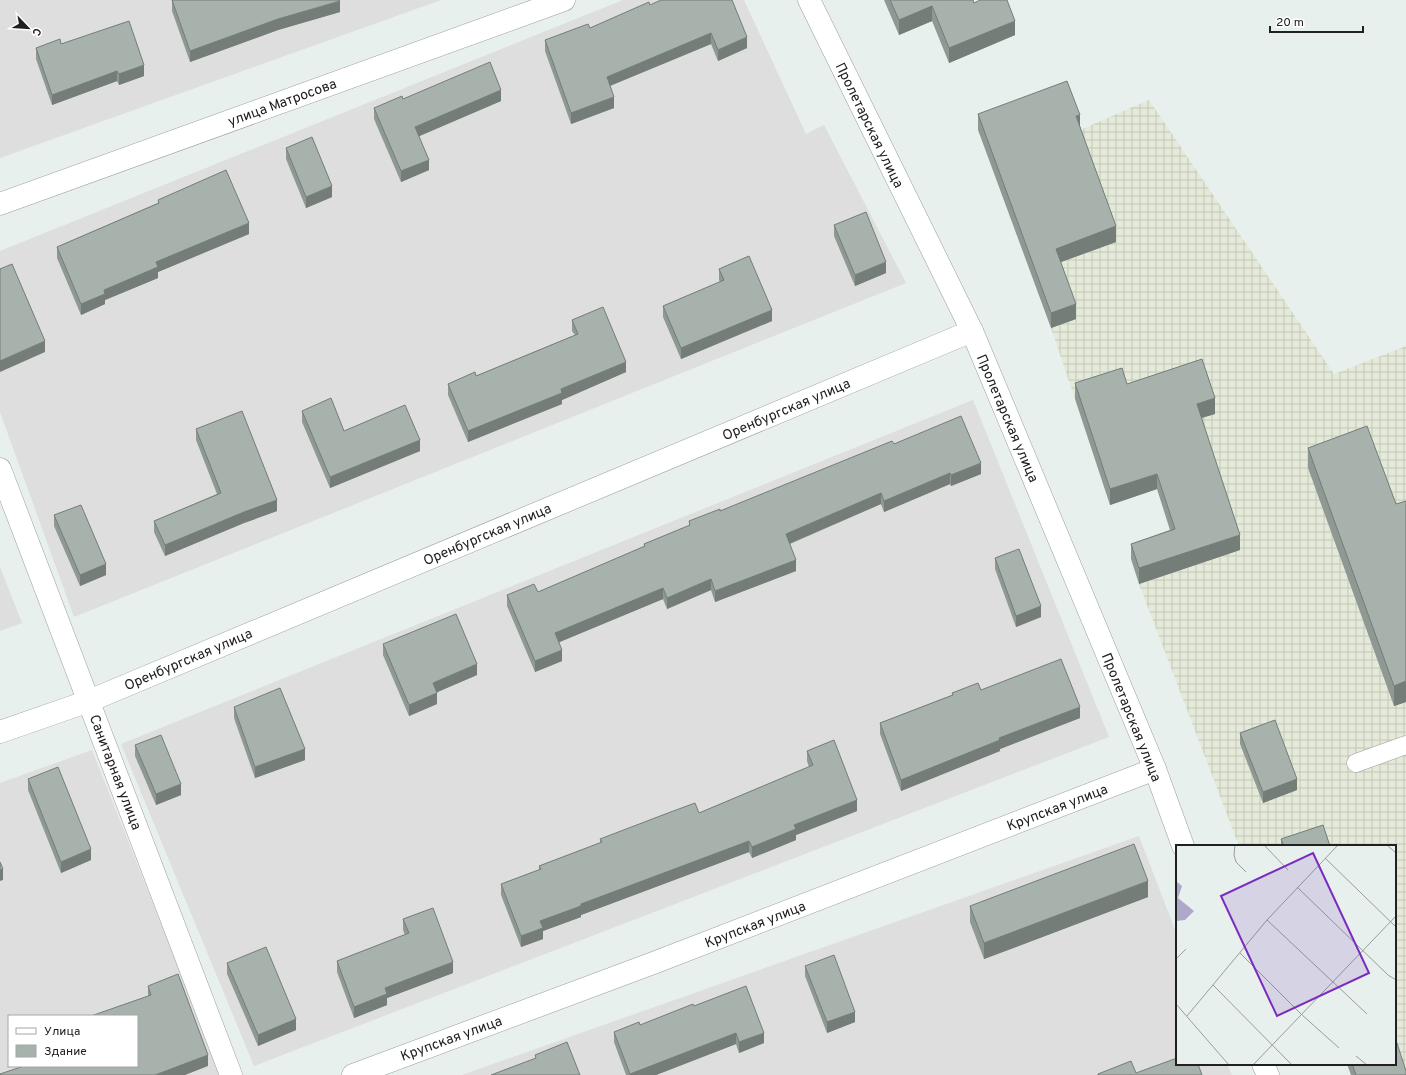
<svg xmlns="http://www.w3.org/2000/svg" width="1406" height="1075" viewBox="0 0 1406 1075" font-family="Overpass,sans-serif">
  <defs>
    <pattern id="industrial-grid" width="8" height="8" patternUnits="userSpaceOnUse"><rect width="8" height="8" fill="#e5e9d9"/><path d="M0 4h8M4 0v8" fill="none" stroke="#c4c8ba"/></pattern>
  </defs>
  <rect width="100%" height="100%" fill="#e7f0ed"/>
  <!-- residential -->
  <g fill="#dddedd" fill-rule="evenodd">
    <path d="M0,0H441L0,158Z"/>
    <path d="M623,0H744L806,134L824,125L906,283L74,617L0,412V251Z"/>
    <path d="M973,400L1109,737L254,1066L121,744Z"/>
    <path d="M0,567L22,623L0,631Z"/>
    <path d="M92,750L221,1075H0V783ZM9,1016H137V1066H9Z"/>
    <path d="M1139,836L1177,935V1064H1227L1232,1075H462Z"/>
  </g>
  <!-- industrial -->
  <path fill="url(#industrial-grid)" d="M1149,100L1334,374L1406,346V1075L1395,1064V846H1239L1139,584L1240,550L1127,399L1122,384L1075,399L1051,328L1080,130Z"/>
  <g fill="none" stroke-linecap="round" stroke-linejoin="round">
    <defs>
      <path id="lane" d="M1356,763L1406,745"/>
      <g id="street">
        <path d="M809,0L972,331L1155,769L1183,846"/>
        <path d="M0,204L564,0"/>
        <path d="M0,469L231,1075"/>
        <path d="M0,732L89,701L972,331"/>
        <path d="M1263,1064L1268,1075"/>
        <path d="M353,1075L656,962L1155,769"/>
      </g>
    </defs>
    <!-- lane casing -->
    <use href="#lane" stroke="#9d9d9d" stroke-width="19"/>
    <!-- street casing -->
    <use href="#street" stroke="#9d9d9d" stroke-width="23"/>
    <!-- lane -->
    <use href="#lane" stroke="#fff" stroke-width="18"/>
    <!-- street -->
    <use href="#street" stroke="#fff" stroke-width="22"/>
  </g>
  <!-- wall -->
  <g fill="#8f9993">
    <path d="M172,0L340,12L278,30L190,62L172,11Z"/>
    <path d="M884,0H973L974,3L1015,35L949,63L932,21L899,35Z"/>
    <path d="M650,5L747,48L718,61L711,44L610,86L614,108L571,124L545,51V40L590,28Z"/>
    <path d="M61,44L144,76L119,85L117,81L52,105L36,59V48Z"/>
    <path d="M403,99L501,101L419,136L429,170L401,182L374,119V108Z"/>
    <path d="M978,114L1080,126L1116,242L1060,262L1076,319L1051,328L978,130Z"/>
    <path d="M286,148L332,197L306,208L286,159Z"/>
    <path d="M158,200L249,234L158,272V278L105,300V304L81,315L57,258V247L158,203Z"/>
    <path d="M834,225L886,273L855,286L834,236Z"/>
    <path d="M719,269L772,321L681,359L663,317V306L720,282L719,280Z"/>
    <path d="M572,320L626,372L562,400V404L468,442L448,395V384L476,376L575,335L572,331Z"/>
    <path d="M1075,383L1127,384L1215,414L1202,418L1240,550L1139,584L1131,559V544L1170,530L1157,489L1110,505L1075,399Z"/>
    <path d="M302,411L344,431L420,451L330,488L302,422Z"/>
    <path d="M196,429L277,511L244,523L165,556L154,532V521L217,494L196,440Z"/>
    <path d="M894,444L981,474L951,486L950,484L884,512L881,504L790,544L796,571L715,602L711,590L667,609L663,599L559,642L562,661L535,672L507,606V595L538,592L644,547V544L689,526V521L720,511Z"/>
    <path d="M1308,448L1396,504L1406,501V702L1394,706L1308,468Z"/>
    <path d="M54,515L106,575L80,586L54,526Z"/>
    <path d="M995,558L1041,617L1016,627L995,569Z"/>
    <path d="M383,644L477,675L437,692V704L409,716L383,655Z"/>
    <path d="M981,690L1080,718L1000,749V751L901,791L880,734V723L952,695V693Z"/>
    <path d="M234,707L305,760L255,778L234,718Z"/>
    <path d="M1240,733L1297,790L1263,803L1240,744Z"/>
    <path d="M135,745L181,795L156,805L135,756Z"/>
    <path d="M807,751L857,811L796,835V840L752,858L749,852L581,915V917L543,931V939L521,947L501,895V884L539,870V866L600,843V839L699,813L809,767L807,761Z"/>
    <path d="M28,779L91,860L61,873L28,790Z"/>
    <path d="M1281,839L1330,846H1281Z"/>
    <path d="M1148,897L984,959L970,922V906Z"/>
    <path d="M403,919L453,973L387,998V1005L354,1018L337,972V961L405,935L403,930Z"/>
    <path d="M227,963L296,1030L258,1046L227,974Z"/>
    <path d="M805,966L855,1022L827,1033L805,976Z"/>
    <path d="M148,986L208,1066H137L148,996Z"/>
    <path d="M694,1006L764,1043L739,1053L736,1044L656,1075H626L614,1042V1032L640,1025Z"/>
    <path d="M1347,1064H1395L1406,1075H1351Z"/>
  </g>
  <!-- shaded-wall -->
  <g fill="#747d78">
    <path d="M340,1V12L278,30L190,62V51L278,19Z"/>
    <path d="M932,6V21L899,35V20Z"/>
    <path d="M1015,21V35L949,63V48Z"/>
    <path d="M711,33V44L607,87V77Z"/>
    <path d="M747,37V48L718,61V50Z"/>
    <path d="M144,65V76L119,85V74Z"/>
    <path d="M117,71V81L52,105V95Z"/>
    <path d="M501,90V101L415,138V127Z"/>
    <path d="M614,97V108L571,124V113Z"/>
    <path d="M1080,115V130L1076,116Z"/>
    <path d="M429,160V170L401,182V171Z"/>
    <path d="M332,186V197L306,208V197Z"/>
    <path d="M249,223V234L158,272V278L105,300V304L81,315V304L104,290L156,262Z"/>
    <path d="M1116,226V242L1056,264V249Z"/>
    <path d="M886,262V273L855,286V275Z"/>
    <path d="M1076,304V319L1051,328V313Z"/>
    <path d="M772,310V321L681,359V348Z"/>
    <path d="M45,341V352L0,372V361Z"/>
    <path d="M626,362V372L562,400V404L468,442V431L561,389Z"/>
    <path d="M1215,398V414L1197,419V404Z"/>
    <path d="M420,440V451L330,488V477Z"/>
    <path d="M981,463V474L951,486V475Z"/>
    <path d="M950,473V484L884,512V501Z"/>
    <path d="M1157,474V489L1110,505V489Z"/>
    <path d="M881,493V504L786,545V534Z"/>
    <path d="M277,500V511L244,523L165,556V545L244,512Z"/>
    <path d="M1240,535V550L1139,584V568Z"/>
    <path d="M796,560V571L715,602V591Z"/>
    <path d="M106,564V575L80,586V575Z"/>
    <path d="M711,579V590L667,609V598Z"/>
    <path d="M663,588V599L555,644V633Z"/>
    <path d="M1041,606V617L1016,627V616Z"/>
    <path d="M562,650V661L535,672V661Z"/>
    <path d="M477,664V675L433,694V683Z"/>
    <path d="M1406,681V702L1394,706V686Z"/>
    <path d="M437,693V704L409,716V705Z"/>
    <path d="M1080,707V718L1000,749V751L901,791V780L999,738Z"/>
    <path d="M305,749V760L255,778V767Z"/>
    <path d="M1297,779V790L1263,803V792Z"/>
    <path d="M181,784V795L156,805V794Z"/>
    <path d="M857,800V811L796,835V840L752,858V847L794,825Z"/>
    <path d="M749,841V852L581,915V917L543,931V939L521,947V936L540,921L581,904Z"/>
    <path d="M91,849V860L61,873V862Z"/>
    <path d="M3,869V880L0,881V870Z"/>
    <path d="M1148,881V897L984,959V943Z"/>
    <path d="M453,962V973L387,998V1005L354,1018V1007L385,988Z"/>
    <path d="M855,1012V1022L827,1033V1022Z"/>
    <path d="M296,1019V1030L258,1046V1035Z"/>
    <path d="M736,1033V1044L656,1075H630V1074Z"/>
    <path d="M764,1033V1043L739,1053V1042Z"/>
    <path d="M208,1055V1066L185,1075H155Z"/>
  </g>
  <!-- building -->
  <g fill="#a6b2ab" stroke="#747d78">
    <path d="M172,0H339L340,1L278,19L190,51Z"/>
    <path d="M661,0H732L747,37L718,50L711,33L607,77L614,97L571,113L545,40L588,24L590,28L649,2L650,5Z"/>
    <path d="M890,0H973L974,3L980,0H1007L1015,21L949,48L932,6L899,20Z"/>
    <path d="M129,21L144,65L119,74L117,71L52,95L36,48L60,39L61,44Z"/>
    <path d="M490,62L501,90L415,127L429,160L401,171L374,108L402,96L403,99Z"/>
    <path d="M1067,81L1080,115L1076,116L1116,226L1056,249L1076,304L1051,313L978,114Z"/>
    <path d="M312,137L332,186L306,197L286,148Z"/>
    <path d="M226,170L249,223L156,262L158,267L104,290L105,294L81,304L57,247L159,203L158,200Z"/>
    <path d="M866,212L886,262L855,275L834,225Z"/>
    <path d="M749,256L772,310L681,348L663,306L724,280L719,269Z"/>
    <path d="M12,264L45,341L0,361V269Z"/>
    <path d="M603,307L626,362L561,389L562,393L468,431L448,384L475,372L476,376L578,334L572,320Z"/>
    <path d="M1202,359L1215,398L1197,404L1240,535L1139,568L1131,544L1175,529L1157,474L1110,489L1075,383L1122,368L1127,384Z"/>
    <path d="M331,398L344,431L405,405L420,440L330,477L302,411Z"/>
    <path d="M242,411L277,500L244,512L165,545L154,521L221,493L196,429Z"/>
    <path d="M961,416L981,463L951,475L950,473L884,501L881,493L786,534L796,560L715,591L711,579L667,598L663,588L555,633L562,650L535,661L507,595L534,584L538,592L645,546L644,544L690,525L689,521L720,509V511L892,441L894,444Z"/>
    <path d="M1367,426L1396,504L1406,501V681L1394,686L1308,448Z"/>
    <path d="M81,505L106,564L80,575L54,515Z"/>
    <path d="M1019,549L1041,606L1016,616L995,558Z"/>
    <path d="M456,614L477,664L433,683L437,693L409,705L383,644Z"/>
    <path d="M1061,659L1080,707L999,738L1000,740L901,780L880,723L953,695L952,693L978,683L981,690Z"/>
    <path d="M280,688L305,749L255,767L234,707Z"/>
    <path d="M1275,720L1297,779L1263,792L1240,733Z"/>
    <path d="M161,735L181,784L156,794L135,745Z"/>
    <path d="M834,740L857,800L794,825L796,829L752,847L749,841L581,904V906L540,921L543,928L521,936L501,884L541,869L539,866L602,842L600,839L668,813L695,803L699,813L813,765L807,751Z"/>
    <path d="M58,767L91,849L61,862L28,779Z"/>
    <path d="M1323,825L1330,846H1284L1281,839Z"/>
    <path d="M1134,844L1148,881L984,943L970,906Z"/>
    <path d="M0,862L3,869L0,870Z"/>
    <path d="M433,908L453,962L385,988L387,994L354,1007L337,961L409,933L403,919Z"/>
    <path d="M266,947L296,1019L258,1035L227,963Z"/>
    <path d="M834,955L855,1012L827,1022L805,966Z"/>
    <path d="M178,974L208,1055L155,1075H0V1074L24,1066H137V1016H91L151,995L148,986Z"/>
    <path d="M746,986L764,1033L739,1042L736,1033L630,1074L614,1032L639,1022L640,1025L693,1004L694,1006Z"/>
    <path d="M1395,1037L1406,1071V1075H1356L1352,1064H1395Z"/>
    <path d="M567,1042L580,1075H491L536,1058L535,1055Z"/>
    <path d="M1177,1058V1064H1198L1202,1075H1098V1074L1131,1061L1136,1073Z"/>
  </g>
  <g text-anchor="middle" stroke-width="3" stroke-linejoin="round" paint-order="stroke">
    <!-- street labels -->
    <g font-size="14" fill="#202020" stroke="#fff">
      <text transform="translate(282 102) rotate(-20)" y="5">улица Матросова</text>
      <text transform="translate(870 125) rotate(64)" y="5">Пролетарская улица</text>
      <text transform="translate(786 409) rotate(-23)" y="5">Оренбургская улица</text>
      <text transform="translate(1008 418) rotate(67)" y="5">Пролетарская улица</text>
      <text transform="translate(487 534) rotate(-23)" y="5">Оренбургская улица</text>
      <text transform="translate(188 659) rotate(-23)" y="5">Оренбургская улица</text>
      <text transform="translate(1132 717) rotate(68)" y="5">Пролетарская улица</text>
      <text transform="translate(116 772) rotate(69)" y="5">Санитарная улица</text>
      <text transform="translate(1057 807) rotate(-21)" y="5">Крупская улица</text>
      <text transform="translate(755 924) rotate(-21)" y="5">Крупская улица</text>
      <text transform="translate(451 1038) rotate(-20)" y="5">Крупская улица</text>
    </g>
  </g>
  <!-- overview -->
  <g transform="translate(1176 845)">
    <rect width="220" height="220" fill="#e7f0ed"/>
    <path d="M0,36L6,41L2,53L18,66L9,75L0,76Z" fill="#aea9c8"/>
    <path fill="none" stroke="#979d9b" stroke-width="1" d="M59,0L58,10L60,17L70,27M88,0L112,25M211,0L220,8M149,13L220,82M121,42L212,130L220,135M91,75L191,169M64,108L125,169L163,203M0,114L10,104M37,140L116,220M0,159L53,220M11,171L91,75L162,0M180,211L191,220M77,220L220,71"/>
    <path fill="#7b2cbf" fill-opacity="0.15" stroke="#7b2cbf" stroke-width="2" d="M137,8L193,128L101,171L45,51Z"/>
    <rect width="220" height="220" fill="none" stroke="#202020" stroke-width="2"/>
  </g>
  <!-- legend -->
  <rect x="8" y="1015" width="130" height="52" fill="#ffffff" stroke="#a6a6a6"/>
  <rect x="16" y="1028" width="20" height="6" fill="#ffffff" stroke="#a6a6a6"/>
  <text x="44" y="1035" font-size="12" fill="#202020">Улица</text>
  <rect x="16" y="1045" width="20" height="12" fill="#a6b2ab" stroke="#a6a6a6"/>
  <text x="44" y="1055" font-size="12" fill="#202020">Здание</text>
  <!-- north arrow -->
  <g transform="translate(28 28) rotate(115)" stroke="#ffffff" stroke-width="3" paint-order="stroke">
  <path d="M0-3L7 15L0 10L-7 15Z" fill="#202020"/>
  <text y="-6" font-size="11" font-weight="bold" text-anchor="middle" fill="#202020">С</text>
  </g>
  <!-- scale -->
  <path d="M1270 26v6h93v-6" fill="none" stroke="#202020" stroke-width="2"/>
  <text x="1276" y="26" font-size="12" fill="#202020" stroke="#ffffff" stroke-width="3" paint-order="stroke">20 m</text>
</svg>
